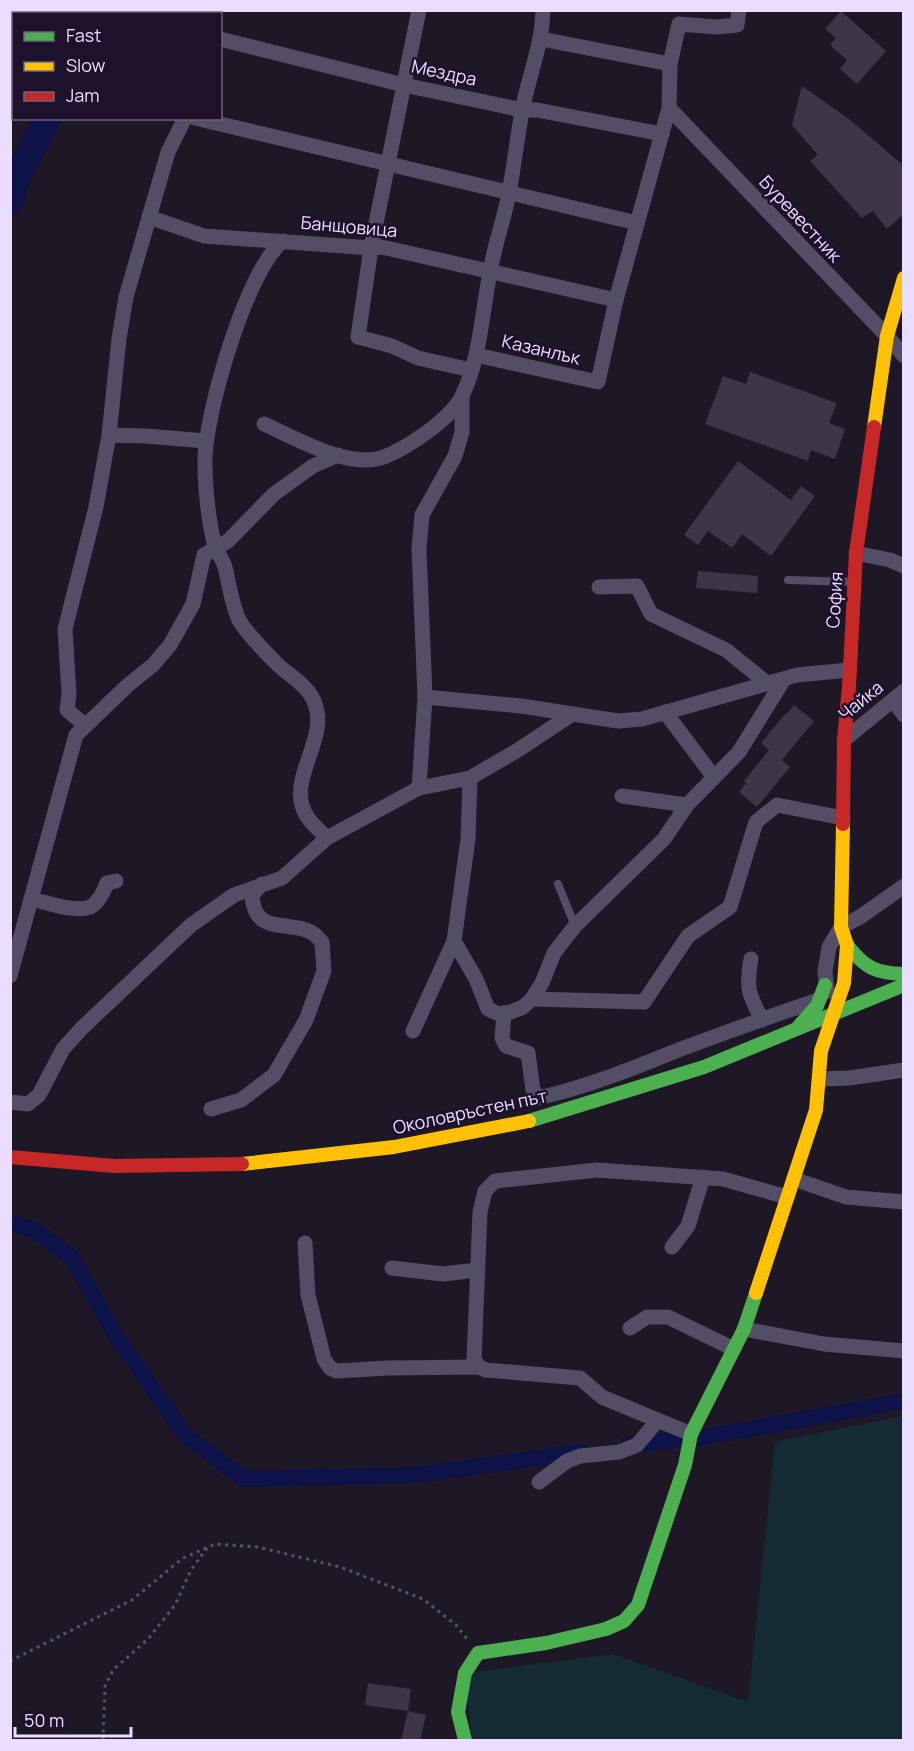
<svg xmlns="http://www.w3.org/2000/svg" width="914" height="1751" viewBox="0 0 914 1751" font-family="Manrope,sans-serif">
  <rect width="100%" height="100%" fill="#1e1726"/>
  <!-- green -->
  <path fill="#152b34" d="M903,1416V1740H472L465,1673L613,1654L748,1702L775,1442Z"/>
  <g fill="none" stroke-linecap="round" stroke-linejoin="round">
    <!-- canal -->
    <g stroke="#0d1249" stroke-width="16">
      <path d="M10,1223L35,1230L72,1258L114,1333L185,1435L244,1479L416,1475L583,1452"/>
      <path d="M700,1438L904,1401"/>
      <path d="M626,1446L682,1439"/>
    </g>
    <!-- river -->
    <g stroke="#0d1249" stroke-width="27">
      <path d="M120,14L122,10"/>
      <path d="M10,201L19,172L48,118"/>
    </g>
  </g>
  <!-- building -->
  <g fill="#3e3647">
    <path d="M841,11L886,51L857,84L840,69L847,60L830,45L836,38L825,29Z"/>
    <path d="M802,86L849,119L903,165V215L887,229L873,211L862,218L810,161L818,155L792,125Z"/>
    <path d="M750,372L837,403L829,423L845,429L835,459L811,450L808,461L705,424L723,376L746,384Z"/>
    <path d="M738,461L791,500L801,486L815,496L771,556L742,534L732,548L708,531L698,545L684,535Z"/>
    <path d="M698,571L758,576L757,593L696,588Z"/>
    <path d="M794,705L814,721L782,760L790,767L757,807L739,792L746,783L744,781L769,750L761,743L786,713L787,714Z"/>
    <path d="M368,1683L411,1689L408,1711L365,1705Z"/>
    <path d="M408,1711L426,1715L420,1740H401Z"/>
  </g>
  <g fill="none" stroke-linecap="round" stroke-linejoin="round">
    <!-- path -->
    <g stroke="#505669" stroke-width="3" stroke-dasharray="3 4.5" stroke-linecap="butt">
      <path d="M10,1661L132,1600L183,1558L215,1544L258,1547L340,1567L423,1599L456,1625L468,1640"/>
      <path d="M103,1740L105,1686L113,1670L148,1639L175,1605L191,1570L207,1548"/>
    </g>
    <!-- lane -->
    <g stroke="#544d66" stroke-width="8">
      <path d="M788,580L853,582"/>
      <path d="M558,884L575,926"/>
    </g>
    <!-- street -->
    <g stroke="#544d66" stroke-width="15">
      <path d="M419,10L371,248L358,337L392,346L418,358L471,370"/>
      <path d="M212,14V10"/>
      <path d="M220,39L404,85L522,110H537L662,134"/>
      <path d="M541,39L670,64"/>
      <path d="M669,108L887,336L904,356"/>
      <path d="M195,118L637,223"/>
      <path d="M149,217L204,236L371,248L382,247L616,300"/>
      <path d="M283,241C247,268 203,419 205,465C205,488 209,525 215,546C218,554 223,560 225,567C229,584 232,605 239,620C247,634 266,653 278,665C290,676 310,687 315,704C329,742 283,782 308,818C313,825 320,831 327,838"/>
      <path d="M476,355L598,382L616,300L669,108L670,64L679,24L717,27L737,25L739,10"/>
      <path d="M264,424C295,438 349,470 384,457C407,448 451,419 462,396C480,360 482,312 490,273C494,246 504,220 509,193C514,166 517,139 522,112C528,77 542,47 543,10"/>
      <path d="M109,435L146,436L206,441"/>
      <path d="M856,553L890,560L904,566"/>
      <path d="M599,587L637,586L651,614L726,650L768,684"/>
      <path d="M425,697L521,706L618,721L642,719L797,675L849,670"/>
      <path d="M893,700L904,715"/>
      <path d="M665,712L713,776"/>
      <path d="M85,725L67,710L69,694L65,629L96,507L109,435L119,339L126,297L168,152L185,118"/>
      <path d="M844,740L904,691"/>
      <path d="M419,788L425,697L419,548L422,515L455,456L462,432V398"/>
      <path d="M622,796L687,805"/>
      <path d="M31,899C46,902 75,913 90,907C98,903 104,891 107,883L116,881"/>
      <path d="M454,941L476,979L488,1009L499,1014L511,1012L523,1007L532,999L542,983L554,953L575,926L664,839L687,805L739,752L784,679"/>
      <path d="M751,959C746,988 748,993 762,1020"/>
      <path d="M10,976L76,735L128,685L153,665L170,645L193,604L204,555L228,541L274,494L313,466L338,455"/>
      <path d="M827,992L825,971L829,947L841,927L860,917L904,886"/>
      <path d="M532,999L644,1002L688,936L730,907L756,822L777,805L843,818"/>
      <path d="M504,1013L502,1038L506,1046L528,1053L533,1090L538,1098C587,1087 634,1068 681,1049C727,1032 773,1015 819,1000"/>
      <path d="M413,1031L454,941L468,839L470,778"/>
      <path d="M820,1079L849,1078L904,1070"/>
      <path d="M10,1102L28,1104L39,1095L63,1049L82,1028L191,925L234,895L282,878L327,838L419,788L470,778L518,750L571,715"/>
      <path d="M211,1109L241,1100L274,1075L306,1020L324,971L322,942C319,939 315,934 311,932C288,920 254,936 252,895L262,884"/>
      <path d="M794,1179L846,1197L904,1202"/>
      <path d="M305,1243L308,1295L324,1359L330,1368L337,1371L387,1368L479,1367"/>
      <path d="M672,1247L688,1226L703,1177"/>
      <path d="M392,1268L443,1274L477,1270"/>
      <path d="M630,1328L647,1317H668L734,1349"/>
      <path d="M744,1329L824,1344L904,1351"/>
      <path d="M691,1434L602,1397L580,1378L486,1370L479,1367L474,1359L480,1212L485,1191L495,1181L597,1170L723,1179L787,1197"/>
      <path d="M539,1482L567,1461L580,1456L619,1452L637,1445L658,1420"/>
    </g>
    <!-- fast -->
    <g stroke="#4caf50" stroke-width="14">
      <path d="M847,945C865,968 875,973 904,974"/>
      <path d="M799,1026L817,1006L825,985"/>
      <path d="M529,1121L704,1067L904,985"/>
      <path d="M465,1740L458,1712L465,1673L478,1653L546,1643L606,1629L624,1621L638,1605L685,1465L691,1434L744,1329L756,1293"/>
    </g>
    <!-- slow -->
    <g stroke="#ffc107" stroke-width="14">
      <path d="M874,427L887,336L904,278"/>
      <path d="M242,1164L394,1147L529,1121"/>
      <path d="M756,1293L816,1110L821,1051L844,983L847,945L841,927L843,824"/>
    </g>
    <!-- jam -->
    <g stroke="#c62828" stroke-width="14">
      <path d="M843,824L844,740L849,687L856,553L874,427"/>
      <path d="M10,1157L114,1166L242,1164"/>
    </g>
  </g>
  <g text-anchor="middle" stroke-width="5" stroke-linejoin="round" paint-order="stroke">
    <!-- street labels -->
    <g font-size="18" fill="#eaddff" stroke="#1d112c">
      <text transform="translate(444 73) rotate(12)" y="6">Мездра</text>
      <text transform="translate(800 219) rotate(47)" y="6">Буревестник</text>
      <text transform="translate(349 227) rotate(5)" y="6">Банщовица</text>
      <text transform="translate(541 350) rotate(13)" y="6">Казанлък</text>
      <text transform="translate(835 600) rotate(-86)" y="6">София</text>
      <text transform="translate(861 701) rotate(-39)" y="6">Чайка</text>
      <text transform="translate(470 1112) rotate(-12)" y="6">Околовръстен път</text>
    </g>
  </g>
  <!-- border -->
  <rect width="914" height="1751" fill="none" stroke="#eaddff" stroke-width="24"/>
  <!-- legend -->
  <rect x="12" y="12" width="210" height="108" fill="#1d112c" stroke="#6f6380" stroke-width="1.5"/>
  <rect x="24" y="32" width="30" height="9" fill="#4caf50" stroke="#6f6380" stroke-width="1.5"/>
  <text x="66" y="42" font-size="18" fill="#eaddff">Fast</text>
  <rect x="24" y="62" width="30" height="9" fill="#ffc107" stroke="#6f6380" stroke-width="1.5"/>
  <text x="66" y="72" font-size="18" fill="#eaddff">Slow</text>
  <rect x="24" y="92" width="30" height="9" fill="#c62828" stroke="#6f6380" stroke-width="1.5"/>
  <text x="66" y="102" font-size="18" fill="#eaddff">Jam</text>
  <!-- scale -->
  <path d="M15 1727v9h116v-9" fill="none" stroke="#eaddff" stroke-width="3"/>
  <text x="24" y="1727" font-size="18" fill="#eaddff" stroke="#1d112c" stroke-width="4.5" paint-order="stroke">50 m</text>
</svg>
